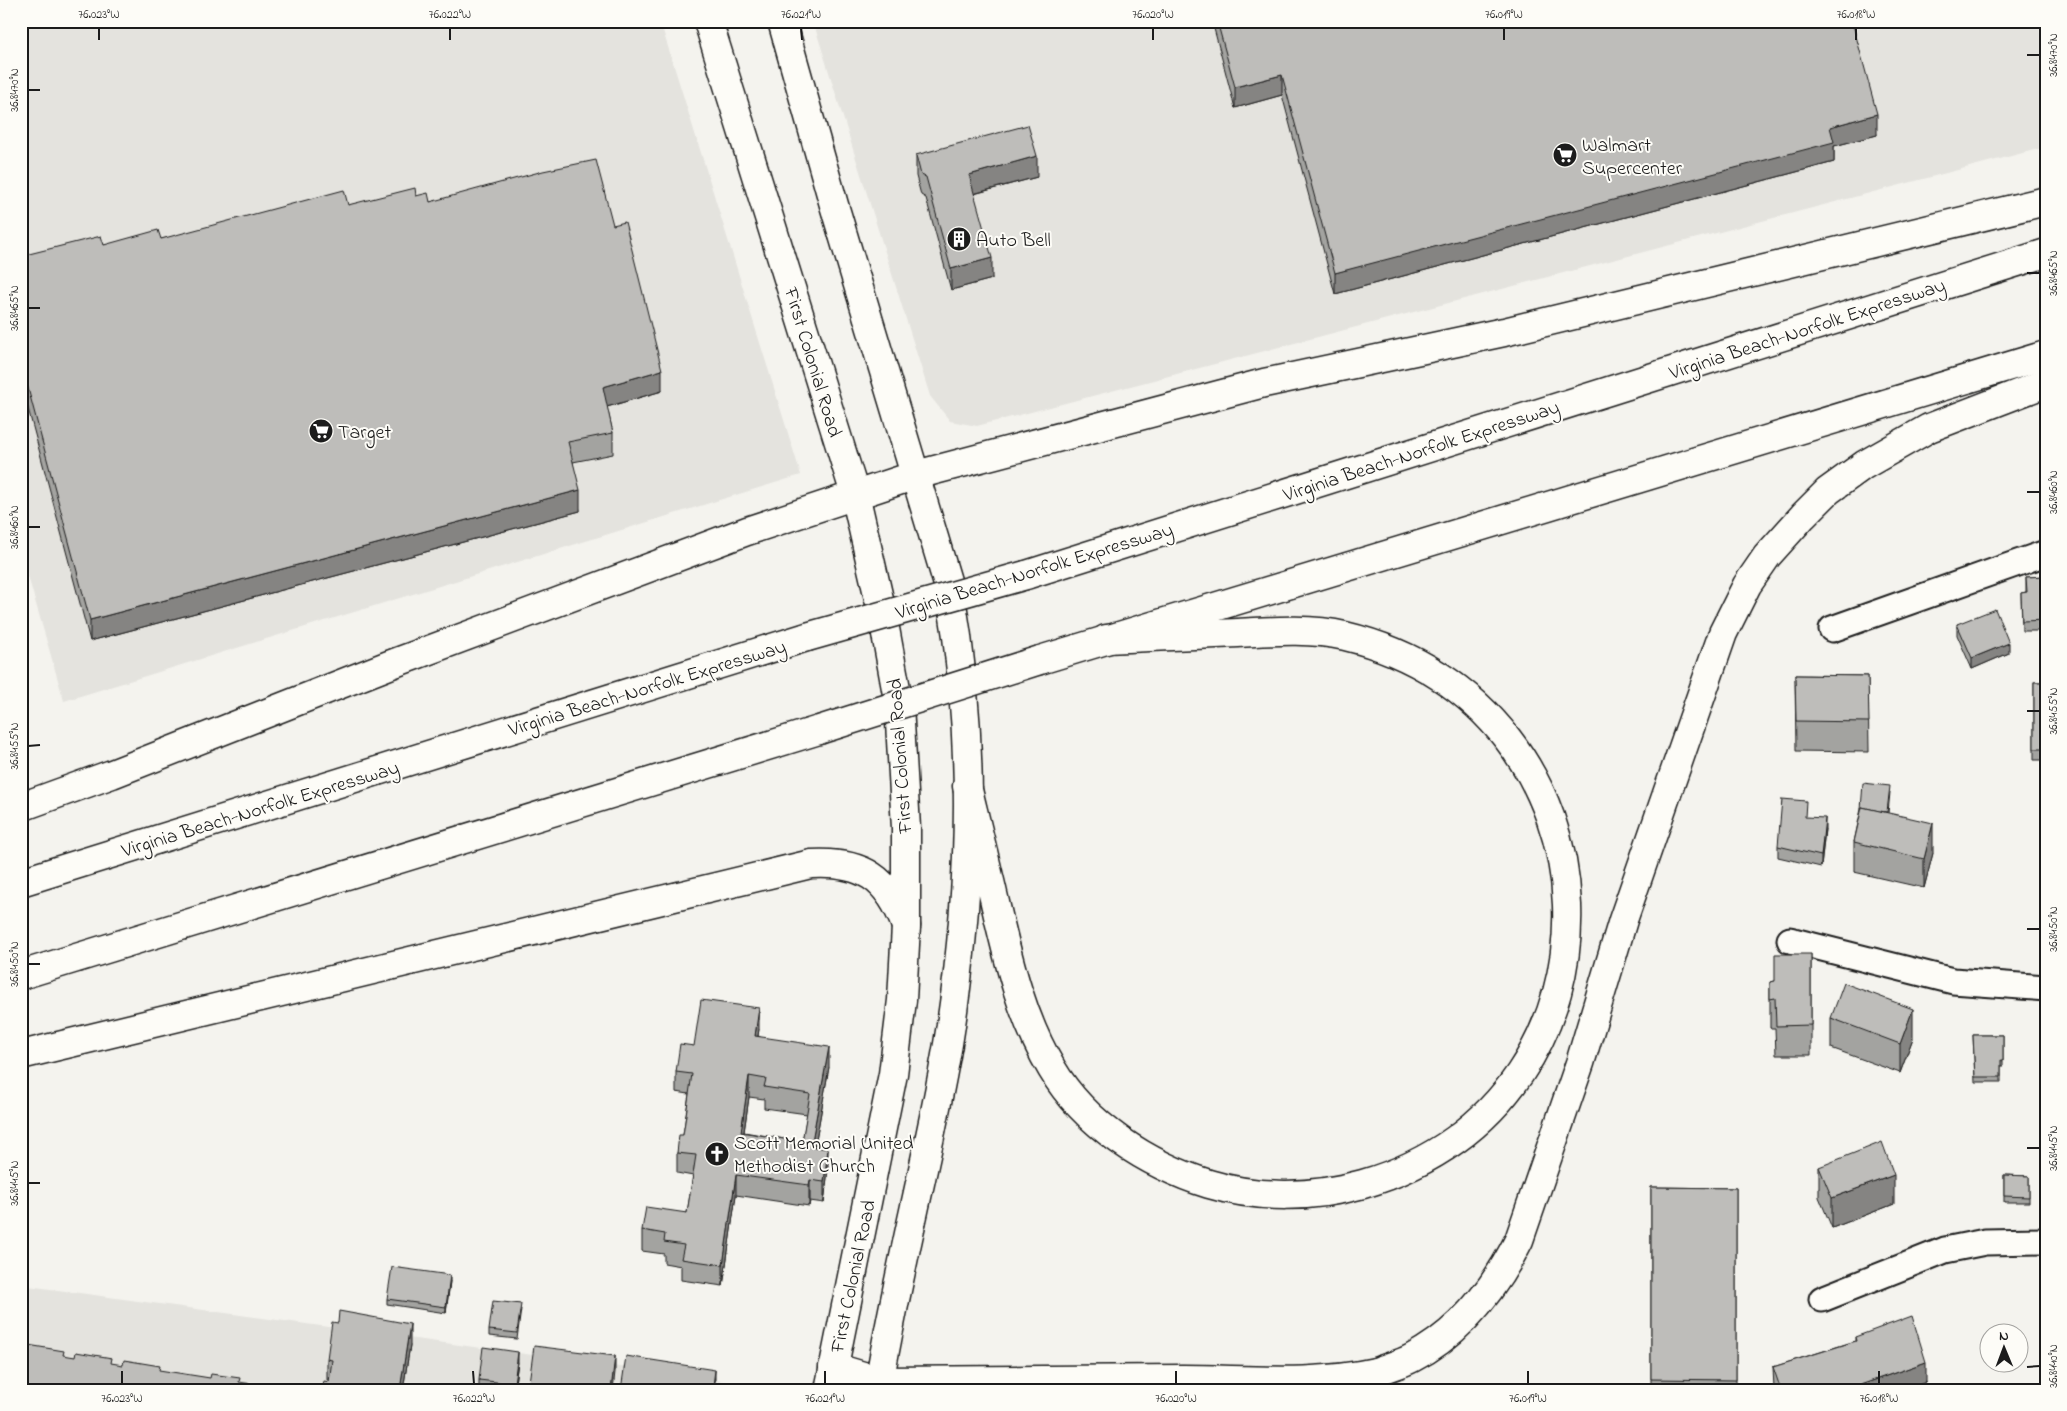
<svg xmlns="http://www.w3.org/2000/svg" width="2067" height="1411" viewBox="0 0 2067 1411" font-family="'Indie Flower',sans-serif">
  <rect width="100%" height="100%" fill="#f4f3ee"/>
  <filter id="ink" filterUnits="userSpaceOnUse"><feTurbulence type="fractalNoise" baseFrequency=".02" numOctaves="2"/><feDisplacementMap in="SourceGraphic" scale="10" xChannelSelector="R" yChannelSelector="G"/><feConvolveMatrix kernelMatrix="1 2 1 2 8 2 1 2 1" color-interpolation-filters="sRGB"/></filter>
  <g filter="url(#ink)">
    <!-- built -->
    <g fill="#e4e3de">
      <path d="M21,21H660L801,475L64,701L21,552Z"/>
      <path d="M813,21H2038L2046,52V147L977,426L950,421L930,396Z"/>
      <path d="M21,1285L788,1390H21Z"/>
    </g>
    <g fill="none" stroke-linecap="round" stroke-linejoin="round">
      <defs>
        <g id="street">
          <path d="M1832,629L2046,553"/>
          <path d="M1790,940L1953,981L2046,988"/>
          <path d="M1822,1299L1945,1250L1985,1242L2046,1241"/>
        </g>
        <g id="secondary">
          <path d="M708,21L855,494L882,612L899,705L906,828V926L902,1000L893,1074L829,1390"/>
          <path d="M782,21L834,205L950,591C976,740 972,895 948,1044C928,1160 897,1274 878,1390"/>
          <path d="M833,1367L880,1381C981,1380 1082,1379 1183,1379C1247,1379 1313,1386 1376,1372"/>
        </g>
        <g id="highway">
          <path d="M1026,575L2046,253"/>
          <path d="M1040,660L2046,355"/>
          <path d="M967,786C977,827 987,867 996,907C1009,963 1022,1019 1052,1069C1085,1125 1148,1165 1209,1184C1259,1199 1313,1198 1363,1184C1647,1102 1629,704 1345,636C1310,628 1273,631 1238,633C1194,635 1150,637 1106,639"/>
          <path d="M21,807L112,774L389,665L747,531L916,475L1264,383L1504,332L2046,201"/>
          <path d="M21,882L807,637"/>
          <path d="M21,975L819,730"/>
          <path d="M21,1055L811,864C863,861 888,878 906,926"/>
          <path d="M1376,1372C1388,1367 1401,1364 1412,1358C1460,1333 1495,1288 1519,1240L1580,1063L1623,920L1723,633L1747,585L1767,556L1803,516L1828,491L1864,465L1929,428L2046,383"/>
        </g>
      </defs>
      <!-- street casing -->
      <use href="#street" stroke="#1c1c1c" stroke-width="29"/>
      <!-- secondary casing -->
      <use href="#secondary" stroke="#1c1c1c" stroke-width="31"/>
      <!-- highway casing -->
      <use href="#highway" stroke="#1c1c1c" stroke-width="31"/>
      <!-- street -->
      <use href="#street" stroke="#fdfcf7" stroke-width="25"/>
      <!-- secondary -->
      <use href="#secondary" stroke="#fdfcf7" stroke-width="28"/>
      <!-- highway -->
      <use href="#highway" stroke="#fdfcf7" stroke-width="28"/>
      <defs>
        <g id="highway-bridge">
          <path d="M807,637L1026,575"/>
          <path d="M819,730L1040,660"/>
        </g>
      </defs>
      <!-- highway-bridge casing -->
      <use href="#highway-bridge" stroke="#1c1c1c" stroke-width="31" stroke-linecap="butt"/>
      <!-- highway-bridge -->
      <use href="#highway-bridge" stroke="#fdfcf7" stroke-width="28"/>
    </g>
    <!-- wall -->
    <g fill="#a3a3a0" stroke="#1c1c1c" fill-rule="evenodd">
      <path d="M1212,21H1852L1877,135L1834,146V162L1335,294L1282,95L1235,108Z"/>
      <path d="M916,155L1037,177L974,194L992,279L951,290L926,198L921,195L916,176Z"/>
      <path d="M416,196L430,202L613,225L662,391L607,407L613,433V454L573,462L580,511L90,641L21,382V256L104,245L161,239L348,205Z"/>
      <path d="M2046,576V631H2022L2021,593L2026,592V577Z"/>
      <path d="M1957,624L2009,653L1972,669L1957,635Z"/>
      <path d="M1795,675L1868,676L1869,752L1796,751Z"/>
      <path d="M2034,682H2046V945H2045V853H2044L2045,760H2034Z"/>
      <path d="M1890,792L1888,813L1933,853L1924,888L1854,872V842L1861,809Z"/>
      <path d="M1806,817L1825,829L1821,867L1778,857V846Z"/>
      <path d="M1811,954V1055H1776L1775,1028H1770V982L1775,981Z"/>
      <path d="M1831,1018L1913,1038L1900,1073L1831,1048Z"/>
      <path d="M759,1029L758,1036L829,1067L815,1146L828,1169L824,1203L810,1201L809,1206L736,1195L723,1286L681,1280V1266L664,1263V1254L642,1251V1230L687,1213L693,1176L677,1173V1153L683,1135L689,1094L676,1092V1072L694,1046ZM749,1097L764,1099V1108L807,1114L802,1142L744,1132Z"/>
      <path d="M1973,1035H2003V1066H2001V1082H1975Z"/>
      <path d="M1819,1167L1894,1204L1832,1228L1819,1197Z"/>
      <path d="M2004,1175L2029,1176V1202H2004Z"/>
      <path d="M1651,1187L1736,1188V1390H1651Z"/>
      <path d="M450,1281L446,1313L387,1304V1299Z"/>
      <path d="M521,1309L517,1339L489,1336V1330Z"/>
      <path d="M1855,1337L1926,1382L1905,1390H1774L1773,1367L1855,1341Z"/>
      <path d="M410,1345L403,1390H322L329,1382V1380H327V1359Z"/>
      <path d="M518,1362L514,1390H479V1380Z"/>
      <path d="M715,1380L714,1390H621Z"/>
    </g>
    <!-- shaded-wall -->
    <g fill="#858482" stroke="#1c1c1c">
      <path d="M1282,75V95L1235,108V87Z"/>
      <path d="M1877,114V135L1834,146V162L1335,294V273L1830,127Z"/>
      <path d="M1037,156V177L969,195V175Z"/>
      <path d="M992,258V279L951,290V269Z"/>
      <path d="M662,370V391L603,408V387Z"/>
      <path d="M580,490V511L90,641V620Z"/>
      <path d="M2009,643V653L1972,669V658Z"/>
      <path d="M1825,818V829L1821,867V856Z"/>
      <path d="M1933,823V853L1924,888V859Z"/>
      <path d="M759,1008V1029L755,1056V1036Z"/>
      <path d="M1913,1009V1038L1900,1073V1044Z"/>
      <path d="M829,1047V1067L815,1146V1163L812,1141Z"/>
      <path d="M749,1076V1097L741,1152V1132Z"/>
      <path d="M828,1149V1169L824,1203V1182Z"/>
      <path d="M736,1175V1195L723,1286V1265Z"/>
      <path d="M1894,1175V1204L1832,1228V1198Z"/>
      <path d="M810,1180V1201L809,1206V1185Z"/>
      <path d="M450,1275V1281L446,1313V1307Z"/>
      <path d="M410,1324V1345L403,1390H400Z"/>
      <path d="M518,1352V1362L514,1390V1384Z"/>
      <path d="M615,1356V1372L613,1390H611Z"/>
      <path d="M1926,1362V1382L1905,1390H1846Z"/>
      <path d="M715,1370V1380L714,1390H713Z"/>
    </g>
    <!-- building -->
    <g fill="#bebdba" stroke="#1c1c1c" fill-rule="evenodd">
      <path d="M1217,21H1852L1877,114L1830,127L1834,142L1335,273L1282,75L1235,87Z"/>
      <path d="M1028,125L1037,156L969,175L992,258L951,269L926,177L921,175L916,155Z"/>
      <path d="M596,160L613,225L625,222L662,370L603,387L613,433L568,442L580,490L90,620L21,362V276L27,275L21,256L101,236L104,245L158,230L161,239L344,190L348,205L415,188L416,196L428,193L430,202L543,171Z"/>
      <path d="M2046,576V620L2022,621L2021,593L2027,592L2026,577Z"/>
      <path d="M1995,609L2009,643L1972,658L1957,624Z"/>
      <path d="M1795,675L1868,676L1869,722L1796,721Z"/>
      <rect x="2034" y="682" width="12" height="67"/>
      <path d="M2045,754H2046V823H2044Z"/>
      <path d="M1863,783L1890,786L1887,812L1879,811L1862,807L1861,809Z"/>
      <path d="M1782,799L1806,801L1805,817L1825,818L1821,856L1778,846Z"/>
      <path d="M1862,807L1933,823L1924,859L1854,842Z"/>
      <rect x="2045" y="842" width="1" height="73"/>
      <path d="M1775,954H1811V1025L1776,1026L1775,998L1770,999V982L1775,981Z"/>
      <path d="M1844,983L1913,1009L1900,1044L1831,1018Z"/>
      <path d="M701,1000L759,1008L755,1036L829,1047L812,1141L815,1142L814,1147L828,1149L824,1182L810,1180L809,1185L736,1175L723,1265L681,1259L684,1245L664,1242L665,1234L642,1230L646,1207L687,1213L696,1155L677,1153L679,1135H683L692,1074L676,1072L680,1044L694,1046ZM749,1076L766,1079L764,1087L810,1094L802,1142L741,1132Z"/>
      <path d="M1973,1035H2003V1061L2001,1060V1077H1975Z"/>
      <path d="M1882,1142L1894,1175L1832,1198L1819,1167Z"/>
      <path d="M2004,1175L2029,1176V1197L2004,1196Z"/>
      <path d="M1651,1187L1736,1188V1380L1651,1379Z"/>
      <path d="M392,1267L450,1275L446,1307L387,1299Z"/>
      <path d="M493,1301L521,1304L517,1333L489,1330Z"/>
      <path d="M339,1311L410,1324L400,1390H322L324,1381L329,1382L332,1360L327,1359L332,1322L338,1323Z"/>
      <path d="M1912,1316L1926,1362L1846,1390H1781L1773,1367L1856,1341L1855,1337Z"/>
      <path d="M28,1345L64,1351L63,1355L75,1357L76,1352L112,1358L111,1363L123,1365L124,1360L160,1366L159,1370L210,1378L211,1374L240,1378L239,1382L259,1385V1390H21V1349L26,1351Z"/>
      <path d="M534,1346L615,1356L611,1390H528Z"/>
      <path d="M483,1347L518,1352L514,1384L479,1380Z"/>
      <path d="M626,1356L715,1370L713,1386L706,1385L705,1390H621Z"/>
    </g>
  </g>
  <!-- ticks -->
  <path fill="none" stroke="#1c1c1c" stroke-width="2" d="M99,28V40M450,28V40M801,28L802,40M1153,28V40M1504,28V40M1856,28V40M2027,55H2040M28,90H40M2027,273H2040M28,308H40M2027,492H2040M28,527H40M2027,711H2040M28,746L40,745M2027,929H2040M28,964H40M2027,1148H2040M28,1183H40M2027,1367L2040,1366M122,1371V1384M473,1371L474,1384M825,1371V1384M1176,1371V1384M1528,1371V1384M1879,1371V1384"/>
  <!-- icons -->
  <defs>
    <symbol id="supermarket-disc" viewBox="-11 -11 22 22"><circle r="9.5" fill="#1c1c1c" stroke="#fdfcf7"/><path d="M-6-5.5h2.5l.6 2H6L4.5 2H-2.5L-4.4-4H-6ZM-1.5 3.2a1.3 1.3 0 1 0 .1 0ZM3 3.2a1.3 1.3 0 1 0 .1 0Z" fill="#fff"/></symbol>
    <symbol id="building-disc" viewBox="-11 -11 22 22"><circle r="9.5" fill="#1c1c1c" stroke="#fdfcf7"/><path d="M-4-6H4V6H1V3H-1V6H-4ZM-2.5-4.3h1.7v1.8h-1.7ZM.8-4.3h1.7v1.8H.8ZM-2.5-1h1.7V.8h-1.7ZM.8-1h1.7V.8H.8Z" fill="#fff"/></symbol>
    <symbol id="church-disc" viewBox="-11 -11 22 22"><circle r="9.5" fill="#1c1c1c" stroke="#fdfcf7"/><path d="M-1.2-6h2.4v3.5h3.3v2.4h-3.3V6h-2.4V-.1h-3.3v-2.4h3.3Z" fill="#fff"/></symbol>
  </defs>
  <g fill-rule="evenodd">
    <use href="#supermarket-disc" x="1551" y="141" width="28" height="28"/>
    <use href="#building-disc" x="945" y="225" width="28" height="28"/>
    <use href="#supermarket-disc" x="307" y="417" width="28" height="28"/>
    <use href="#church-disc" x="703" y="1140" width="28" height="28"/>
  </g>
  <g text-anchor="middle" stroke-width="4" stroke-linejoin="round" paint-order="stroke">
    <!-- poi labels -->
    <g font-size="20" fill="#1c1c1c" stroke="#fdfcf7" text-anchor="start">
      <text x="1582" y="151">Walmart<tspan x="1582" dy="23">Supercenter</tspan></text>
      <text x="976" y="246">Auto Bell</text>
      <text x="338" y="438">Target</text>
      <text x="734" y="1149">Scott Memorial United<tspan x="734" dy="23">Methodist Church</tspan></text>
    </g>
    <!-- street labels -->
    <g font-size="20" fill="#1c1c1c" stroke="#fdfcf7">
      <text transform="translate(1807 328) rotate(-18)" y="7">Virginia Beach-Norfolk Expressway</text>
      <text transform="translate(814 362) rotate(73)" y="7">First Colonial Road</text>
      <text transform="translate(1421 450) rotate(-18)" y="7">Virginia Beach-Norfolk Expressway</text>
      <text transform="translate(1034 570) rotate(-17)" y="7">Virginia Beach-Norfolk Expressway</text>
      <text transform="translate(647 687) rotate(-17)" y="7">Virginia Beach-Norfolk Expressway</text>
      <text transform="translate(899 756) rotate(-94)" y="7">First Colonial Road</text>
      <text transform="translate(260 808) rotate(-17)" y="7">Virginia Beach-Norfolk Expressway</text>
      <text transform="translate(852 1276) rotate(-78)" y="7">First Colonial Road</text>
    </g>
  </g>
  <!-- margin -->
  <rect width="2067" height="1411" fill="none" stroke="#fdfcf7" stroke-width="55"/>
  <!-- north arrow -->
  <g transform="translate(2004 1348) rotate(359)"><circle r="24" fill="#fdfcf7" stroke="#a3a29f"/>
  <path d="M0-4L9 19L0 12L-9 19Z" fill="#1c1c1c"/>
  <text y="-8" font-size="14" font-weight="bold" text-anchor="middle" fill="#1c1c1c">N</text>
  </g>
  <rect x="28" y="28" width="2012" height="1356" fill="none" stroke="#1c1c1c" stroke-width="2"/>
  <g font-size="12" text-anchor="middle" fill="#1c1c1c">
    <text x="99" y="18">76.023°W</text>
    <text x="450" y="18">76.022°W</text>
    <text x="801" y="18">76.021°W</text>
    <text x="1153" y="18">76.020°W</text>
    <text x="1504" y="18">76.019°W</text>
    <text x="1856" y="18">76.018°W</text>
    <text transform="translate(2053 55) rotate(-90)" y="4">36.8470°N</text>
    <text transform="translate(14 90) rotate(-90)" y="4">36.8470°N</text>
    <text transform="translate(2053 273) rotate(-90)" y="4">36.8465°N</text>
    <text transform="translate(14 308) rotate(-90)" y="4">36.8465°N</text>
    <text transform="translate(2053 492) rotate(-90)" y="4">36.8460°N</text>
    <text transform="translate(14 527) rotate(-90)" y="4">36.8460°N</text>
    <text transform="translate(2053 711) rotate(-90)" y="4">36.8455°N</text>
    <text transform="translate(14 746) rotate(-90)" y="4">36.8455°N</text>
    <text transform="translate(2053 929) rotate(-90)" y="4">36.8450°N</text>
    <text transform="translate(14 964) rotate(-90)" y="4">36.8450°N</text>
    <text transform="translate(2053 1148) rotate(-90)" y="4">36.8445°N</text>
    <text transform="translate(14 1183) rotate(-90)" y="4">36.8445°N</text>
    <text transform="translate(2053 1366) rotate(-90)" y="4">36.8440°N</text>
    <text x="122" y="1402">76.023°W</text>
    <text x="474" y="1402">76.022°W</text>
    <text x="825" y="1402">76.021°W</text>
    <text x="1176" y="1402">76.020°W</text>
    <text x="1528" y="1402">76.019°W</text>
    <text x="1879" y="1402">76.018°W</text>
  </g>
</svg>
